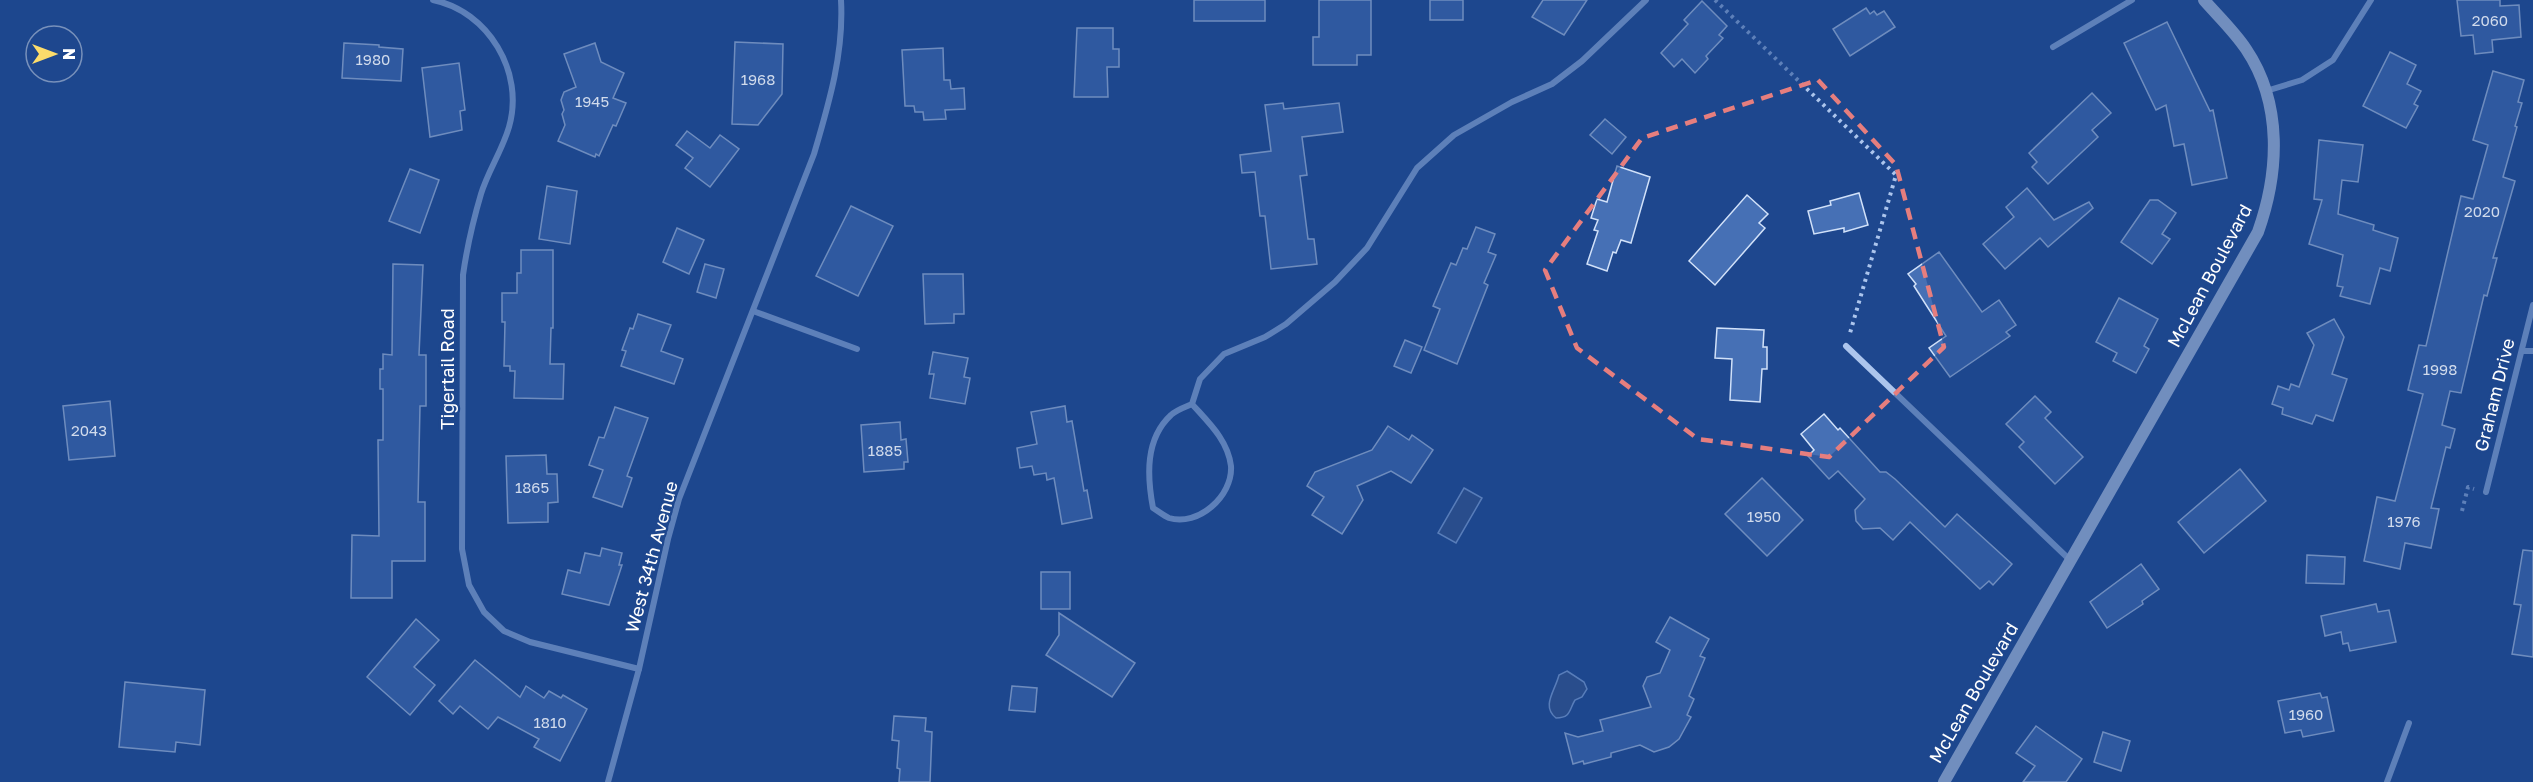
<svg xmlns="http://www.w3.org/2000/svg" width="2533" height="782" viewBox="0 0 2533 782" font-family="'Golos Text',sans-serif">
  <rect width="100%" height="100%" fill="#1e478e"/>
  <!-- water -->
  <g fill="#38568a" stroke="#9fbeee" stroke-width="1.5">
    <path d="M1464,488L1482,498L1456,543L1438,533Z"/>
    <path d="M1567,671L1584,682L1587,689L1582,697L1575,700C1569,710 1571,718 1556,718C1541,706 1555,691 1559,675Z"/>
  </g>
  <!-- building -->
  <g fill="#4670b5" stroke="#d1e1f9" stroke-width="1.5">
    <rect x="1194" y="0" width="71" height="21"/>
    <path d="M1319,0H1371V55H1357V65H1313V37H1319Z"/>
    <rect x="1430" y="0" width="33" height="20"/>
    <path d="M1543,0H1587L1564,35L1532,17Z"/>
    <path d="M2457,0H2500V6L2519,5L2521,37L2492,40L2493,52L2475,54L2473,35L2461,36Z"/>
    <path d="M1702,1L1727,26L1719,35L1723,38L1706,56L1708,59L1695,73L1682,59L1674,67L1661,53L1688,24L1684,20Z"/>
    <path d="M1866,8L1870,14L1874,11L1877,15L1884,11L1895,27L1850,56L1833,29Z"/>
    <path d="M2167,22L2210,111L2213,110L2227,178L2192,185L2184,144L2174,146L2166,105L2156,110L2124,43Z"/>
    <path d="M1077,28H1113V49H1119V67H1107L1108,97H1074Z"/>
    <path d="M735,42L783,44L782,94L758,125L732,124Z"/>
    <path d="M344,43L379,45V47L403,49L401,81L342,78Z"/>
    <path d="M595,43L601,62L624,73L613,98L626,103L616,126L613,125L599,156L596,154L595,157L558,141L565,125L562,114L564,110L561,100L564,92L576,87L564,54Z"/>
    <path d="M943,48L944,80H950L951,89L964,88L965,109L945,110L946,119L924,120L923,112H915L914,106H905L902,50Z"/>
    <path d="M2390,52L2416,65L2407,84L2421,91L2414,104L2418,106L2406,128L2363,106Z"/>
    <path d="M459,63L465,110L460,111L462,130L430,137L422,68Z"/>
    <path d="M2493,71L2524,80L2518,102L2522,103L2515,126L2517,127L2503,177L2515,181L2493,258H2497L2487,296L2484,295L2461,393L2450,391L2442,425L2455,429L2450,448L2446,447L2431,508L2439,509L2431,548L2405,543L2400,569L2364,561L2377,497L2395,501L2423,394L2408,390L2419,345L2426,346L2461,196L2473,199L2488,145L2473,140Z"/>
    <path d="M2092,93L2111,113L2092,130L2098,137L2048,184L2032,167L2037,162L2029,153Z"/>
    <path d="M1283,103L1284,109L1339,103L1343,132L1302,137L1307,175L1300,176L1308,239H1314L1317,264L1271,269L1265,216H1260L1255,172L1242,173L1240,155L1271,151L1265,105Z"/>
    <path d="M1605,119L1626,137L1612,154L1590,135Z"/>
    <path d="M687,131L710,148L720,135L739,149L710,187L685,168L693,158L676,145Z"/>
    <path d="M2319,140L2363,145L2358,182L2342,180L2338,214L2374,225L2373,230L2398,238L2390,271L2380,268L2370,304L2340,296L2343,287L2337,286L2343,255L2309,244L2322,200L2314,199Z"/>
    <path d="M1617,166L1650,177L1631,243L1621,240L1616,253L1613,252L1607,271L1587,264L1598,231L1594,230L1598,220L1591,218L1597,199L1607,202Z"/>
    <path d="M410,169L439,180L420,233L389,221Z"/>
    <path d="M547,186L577,191L570,244L539,239Z"/>
    <path d="M2027,188L2054,220L2089,202L2093,208L2048,247L2040,238L2005,269L1983,244L2014,217L2006,207Z"/>
    <path d="M1859,193L1868,225L1844,232V228L1814,234L1808,211L1831,205L1830,201Z"/>
    <path d="M1747,195L1768,214L1759,223L1765,228L1715,285L1689,261Z"/>
    <path d="M2150,200H2158L2176,213L2162,234L2170,239L2152,264L2121,242Z"/>
    <path d="M851,206L893,226L858,296L816,276Z"/>
    <path d="M1476,227L1495,234L1488,252L1496,255L1484,283L1488,285L1457,364L1424,350L1440,309L1433,306L1451,263L1456,265L1463,248L1467,249Z"/>
    <path d="M677,228L704,240L689,274L663,262Z"/>
    <path d="M521,250H553V328H551L550,364H564L563,399L514,398L515,371H510V366H504L505,322H502V293H517V273H521Z"/>
    <path d="M1939,252L1982,312L1999,300L2016,325L2006,332L2010,336L1950,377L1929,348L1946,336L1914,286L1916,284L1908,274Z"/>
    <path d="M393,264L423,265L419,355H426V406H420L418,502H425V561H392V598H351L352,535L379,536L378,440H383V389H380V369H383V354L392,355Z"/>
    <path d="M705,264L724,269L716,298L697,292Z"/>
    <path d="M923,274H963L964,314H954V323L925,324Z"/>
    <path d="M2119,298L2158,319L2144,346L2149,349L2136,373L2113,361L2117,353L2096,342Z"/>
    <path d="M638,314L671,325L661,351L683,359L674,384L621,366L626,351L622,350L630,328L633,329Z"/>
    <path d="M2334,319L2344,337L2332,374L2347,379L2333,421L2316,415L2312,424L2282,414L2283,408L2272,404L2278,386L2289,390L2291,384L2299,387L2314,345L2307,333Z"/>
    <path d="M1717,328L1764,330L1763,347H1767V369H1762L1760,402L1730,400L1732,359L1715,358Z"/>
    <path d="M1405,340L1422,347L1411,373L1394,366Z"/>
    <path d="M933,352L968,358L964,377L970,378L965,404L930,398L934,374H929Z"/>
    <path d="M2035,396L2051,412L2045,418L2083,457L2055,484L2019,447L2024,442L2006,424Z"/>
    <path d="M110,401L115,456L69,460L63,406Z"/>
    <path d="M1065,406L1067,422L1072,421L1084,491L1087,490L1092,518L1062,524L1054,478L1047,480L1046,473L1034,475L1032,466L1020,468L1017,448L1037,444L1031,412Z"/>
    <path d="M615,407L648,418L627,476L632,478L622,507L593,497L603,470L589,465L599,437L604,438Z"/>
    <path d="M1824,414L1838,430L1840,428L1880,472H1886L1895,479L1945,527L1957,514L2012,564L1993,585L1989,581L1980,589L1910,522L1893,540L1880,528L1863,529L1856,521L1855,510L1865,499L1838,471L1829,479L1808,456L1814,450L1801,434Z"/>
    <path d="M900,422L901,440L906,439L908,462H904V469L864,472L861,425Z"/>
    <path d="M1388,426L1409,440L1412,435L1433,450L1411,483L1391,471L1357,486L1363,500L1342,534L1312,515L1324,497L1307,486L1315,472L1372,450Z"/>
    <path d="M546,455L547,474H557L558,502L548,503V522L508,523L506,456Z"/>
    <path d="M2240,469L2266,501L2204,553L2178,522Z"/>
    <path d="M1762,478L1803,520L1767,556L1725,514Z"/>
    <path d="M602,548L622,553L619,565H622L609,605L562,594L568,570L580,573L585,553L600,556Z"/>
    <path d="M2523,550L2533,551V657L2512,654L2521,605L2514,604Z"/>
    <path d="M2307,555L2345,557L2344,584L2306,583Z"/>
    <path d="M2141,564L2159,589L2142,601L2143,604L2107,628L2090,602Z"/>
    <rect x="1041" y="572" width="29" height="37"/>
    <path d="M2376,604L2378,612L2389,610L2396,642L2350,651L2348,643L2343,644L2341,632L2325,636L2321,616Z"/>
    <path d="M1059,613L1135,663L1112,697L1046,655L1059,635Z"/>
    <path d="M1670,617L1709,639L1700,656L1705,658L1689,696L1694,699L1687,715L1691,717L1679,739L1669,747L1654,752L1640,745L1611,753V757L1584,764L1583,761L1573,764L1565,733L1578,737L1603,731L1600,720L1651,707L1643,686L1647,677L1660,673L1670,650L1656,642Z"/>
    <path d="M416,619L439,640L414,667L435,685L410,715L367,677Z"/>
    <path d="M475,660L520,697L526,686L544,698L549,691L561,698L563,695L587,709L560,761L534,747L539,739L498,717L488,729L460,706L453,714L439,701Z"/>
    <path d="M125,682L205,690L200,745L176,742L175,752L119,747Z"/>
    <path d="M1012,686L1037,688L1035,712L1009,710Z"/>
    <path d="M2320,693L2322,698L2327,697L2334,731L2303,737L2301,730L2285,733L2278,701Z"/>
    <path d="M894,716L926,718L925,731L932,732L930,782H899L900,769L897,768L899,741L892,740Z"/>
    <path d="M2036,726L2082,759L2066,782H2023L2035,766L2016,753Z"/>
    <path d="M2103,732L2130,741L2121,771L2094,762Z"/>
  </g>
  <g fill="none" stroke-linecap="round" stroke-linejoin="round">
    <!-- path -->
    <g stroke="#acc5ed" stroke-width="4" stroke-dasharray="3 4.5" stroke-linecap="butt">
      <path d="M1715,0L1896,175L1850,333"/>
      <path d="M2462,511L2468,487L2474,489"/>
    </g>
    <!-- street -->
    <g stroke="#acc5ed" stroke-width="6">
      <path d="M433,0C488,11 525,72 509,127C502,151 488,171 481,194C473,221 467,247 463,275L462,549L469,585L484,612L504,631L530,642L639,669"/>
      <path d="M2053,47L2132,0"/>
      <path d="M2266,91L2302,80L2333,60L2371,0"/>
      <path d="M753,311L857,349"/>
      <path d="M1846,346L2071,561"/>
      <path d="M2522,351H2533"/>
      <path d="M1192,404C1208,422 1228,440 1231,466C1233,496 1198,527 1169,518C1164,516 1158,511 1153,508C1147,476 1145,439 1171,415C1176,410 1185,407 1192,404L1200,379L1224,354L1265,337L1286,324L1335,282L1367,248L1417,168L1454,135L1512,102L1552,84L1582,61L1646,0"/>
      <path d="M2486,492L2533,305"/>
      <path d="M608,782L639,669L668,539L679,499L814,154C829,103 844,53 841,0"/>
      <path d="M2387,782L2409,723"/>
    </g>
    <!-- secondary -->
    <path stroke="#d8e4f9" stroke-width="12" d="M1944,782L2258,232C2279,173 2283,104 2246,49C2234,31 2218,16 2204,0"/>
  </g>
  <!-- marked area -->
  <path d="M0 0H2533V782H0ZM1818,80L1896,165L1944,347L1829,457L1698,439L1577,348L1545,270L1642,138Z" fill="#1e478e" fill-opacity=".55" fill-rule="evenodd"/>
  <path fill="none" stroke="#e67e7e" stroke-width="4.5" stroke-dasharray="12 8" stroke-linejoin="round" d="M1818,80L1896,165L1944,347L1829,457L1698,439L1577,348L1545,270L1642,138Z"/>
  <g text-anchor="middle" stroke-width="4.5" stroke-linejoin="round" paint-order="stroke">
    <!-- number labels -->
    <g font-size="15" fill="#d1dbec">
      <text x="2490" y="26">2060</text>
      <text x="373" y="65">1980</text>
      <text x="758" y="85">1968</text>
      <text x="592" y="107">1945</text>
      <text x="2482" y="217">2020</text>
      <text x="2440" y="375">1998</text>
      <text x="89" y="436">2043</text>
      <text x="885" y="456">1885</text>
      <text x="532" y="493">1865</text>
      <text x="1764" y="522">1950</text>
      <text x="2404" y="527">1976</text>
      <text x="2306" y="720">1960</text>
      <text x="550" y="728">1810</text>
    </g>
    <!-- street labels -->
    <g font-size="18" fill="#fff" stroke="#1e478e">
      <text transform="translate(2210 276) rotate(-62)" y="6">McLean Boulevard</text>
      <text transform="translate(448 369) rotate(-90)" y="6">Tigertail Road</text>
      <text transform="translate(2495 395) rotate(-76)" y="6">Graham Drive</text>
      <text transform="translate(652 557) rotate(-75)" y="6">West 34th Avenue</text>
      <text transform="translate(1974 693) rotate(-60)" y="6">McLean Boulevard</text>
    </g>
  </g>
  <!-- north arrow -->
  <g transform="translate(54 54) rotate(90)"><circle r="28" fill="#1e478e" stroke="#7891bb" stroke-width="1.5"/>
  <path d="M0-4.5L10 22L0 15L-10 22Z" fill="#fcdc6b"/>
  <text y="-9" font-size="16" font-weight="bold" text-anchor="middle" fill="#ffffff">N</text>
  </g>
</svg>
